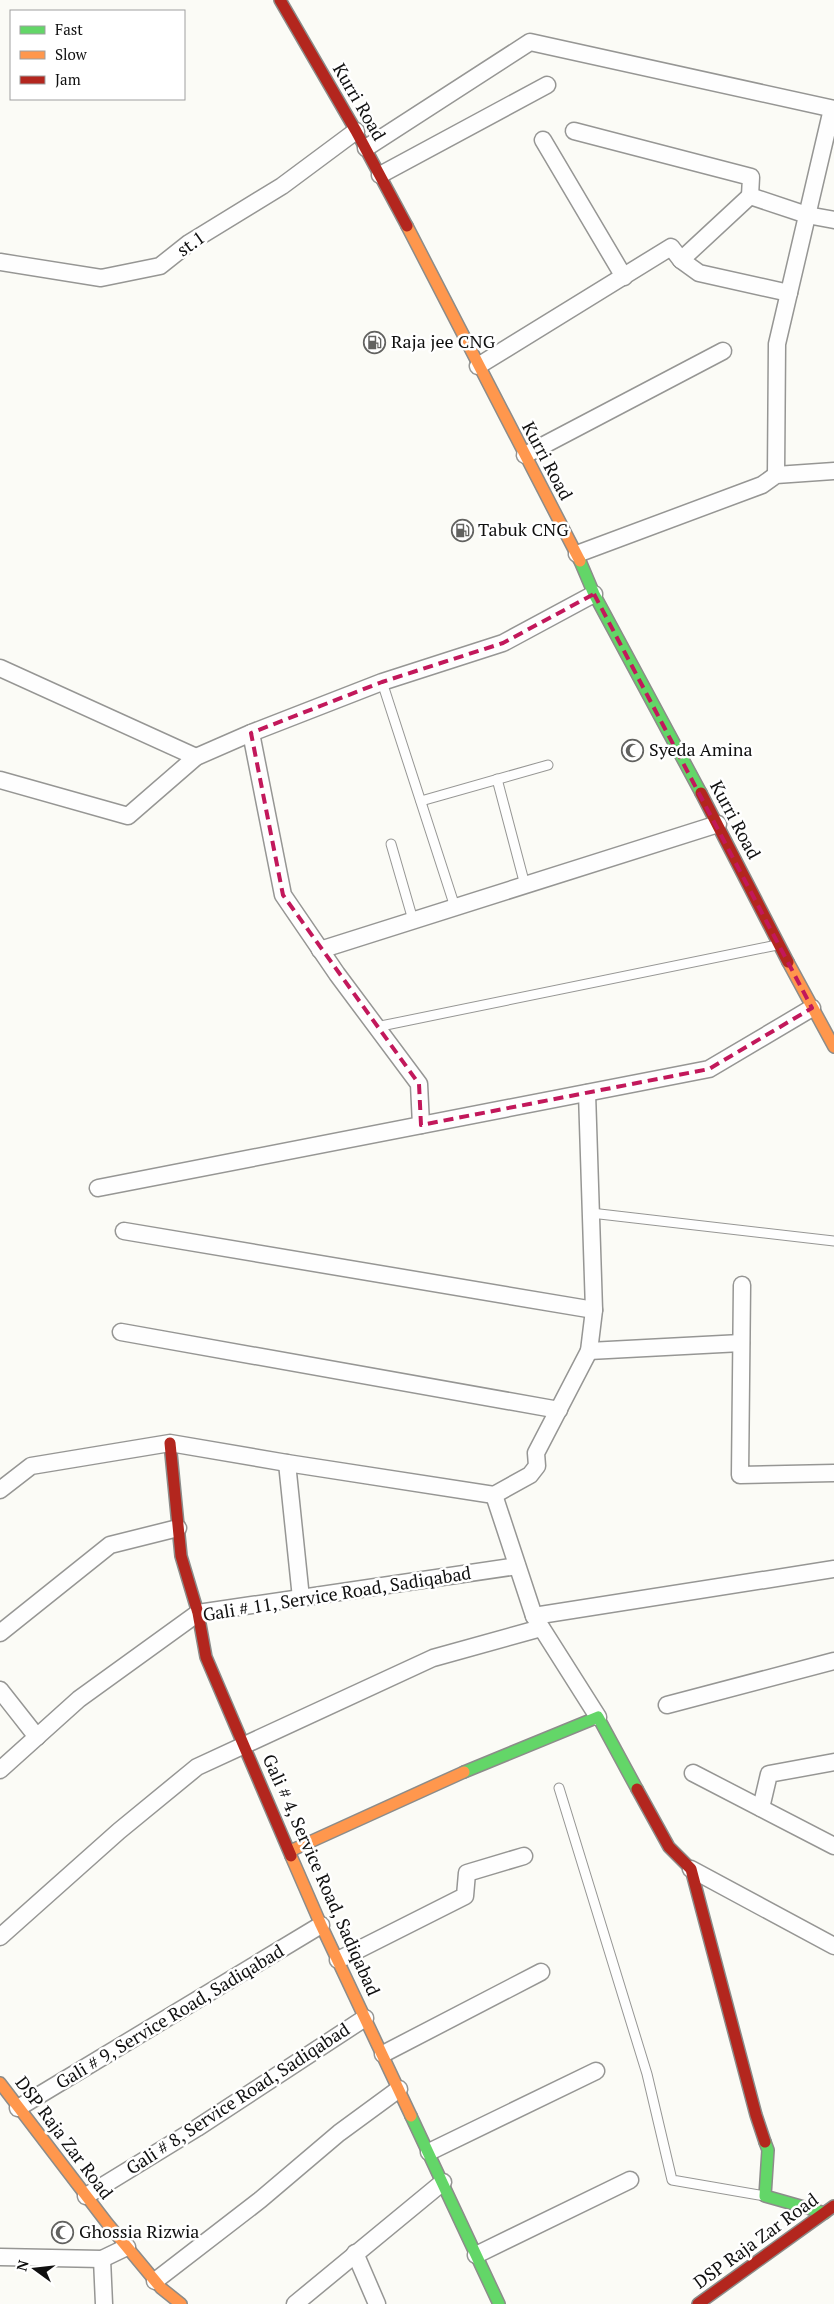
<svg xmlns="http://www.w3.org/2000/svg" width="834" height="2304" viewBox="0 0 834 2304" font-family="'PT Serif',serif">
  <rect width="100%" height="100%" fill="#fbfbf6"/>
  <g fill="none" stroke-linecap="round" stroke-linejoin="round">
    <defs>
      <g id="lane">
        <path d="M382,682L455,907"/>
        <path d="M497,779L525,885"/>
        <path d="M421,801L548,765"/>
        <path d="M391,844L413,920"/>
        <path d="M376,1027L777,945"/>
        <path d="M591,1213L834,1241"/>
        <path d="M559,1788L647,2074L672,2180L765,2196"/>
      </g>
      <g id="street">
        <path d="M574,131L751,177L750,196"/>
        <path d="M543,140L624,277"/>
        <path d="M366,148L530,42L834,109"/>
        <path d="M380,175L547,85"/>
        <path d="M681,260L699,273L789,293"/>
        <path d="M0,262L101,278L160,266L189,243L282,186L356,131"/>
        <path d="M478,366L671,247L681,260L750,196L807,215L834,220"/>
        <path d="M525,455L723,351"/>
        <path d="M776,475L777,344L832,109"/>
        <path d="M577,554L762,485L776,475L834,471"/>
        <path d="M0,668L196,757"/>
        <path d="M251,733L283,895L337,974L419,1084L421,1125"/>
        <path d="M0,780L128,816L196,757L251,733L382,682L503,643L594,594"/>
        <path d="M320,950L718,824"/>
        <path d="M587,1093L594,1310L589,1351L741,1343"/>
        <path d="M98,1188L709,1069L812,1008"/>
        <path d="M124,1231L594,1310"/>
        <path d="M742,1285L740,1475L834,1473"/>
        <path d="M121,1332L559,1410"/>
        <path d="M287,1463L301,1598"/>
        <path d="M0,1490L31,1466L170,1443L287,1463L494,1495L530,1475L537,1466L536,1453L589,1351"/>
        <path d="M494,1495L534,1616L598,1717"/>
        <path d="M534,1616L834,1569"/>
        <path d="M0,1633L110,1545L178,1528"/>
        <path d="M0,1690L37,1737"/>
        <path d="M667,1705L834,1661"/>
        <path d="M0,1770L79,1699L198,1613L517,1566"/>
        <path d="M693,1773L834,1846"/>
        <path d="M761,1808L769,1774L834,1762"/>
        <path d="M691,1869L834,1946"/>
        <path d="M0,1937L119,1831L197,1767L433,1658L541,1628"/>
        <path d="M338,1960L465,1896L467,1873L524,1856"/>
        <path d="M383,2054L541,1972"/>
        <path d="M18,2108L321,1925"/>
        <path d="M429,2152L596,2071"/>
        <path d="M86,2196L197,2128L365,2018"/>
        <path d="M355,2253L377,2304"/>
        <path d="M476,2255L630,2180"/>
        <path d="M0,2257L102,2259L127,2247"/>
        <path d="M102,2259L104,2304"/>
        <path d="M155,2281L260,2200L339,2133L399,2089"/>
        <path d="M295,2304L443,2182"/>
      </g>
      <g id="fast">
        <path d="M580,561L594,594L701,793"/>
        <path d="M464,1772L598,1717L637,1789"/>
        <path d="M411,2116L499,2304"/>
        <path d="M765,2142L768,2150L765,2196L825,2213"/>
      </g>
      <g id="slow">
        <path d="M407,226L580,561"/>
        <path d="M788,962L834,1047"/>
        <path d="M290,1851L464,1772"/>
        <path d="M291,1856L321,1925L411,2116"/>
        <path d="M0,2083L107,2223L161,2288L181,2304"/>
      </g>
      <g id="jam">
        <path d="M280,0L356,131L407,226"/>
        <path d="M701,793L788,962"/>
        <path d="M170,1443L181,1556L198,1613L206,1657L291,1856"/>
        <path d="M637,1789L669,1847L691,1869L756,2115L765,2142"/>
        <path d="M698,2304L834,2206"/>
      </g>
    </defs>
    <!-- lane casing -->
    <use href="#lane" stroke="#969694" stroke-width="11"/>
    <!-- street casing -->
    <use href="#street" stroke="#969694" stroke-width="19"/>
    <!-- fast casing -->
    <use href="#fast" stroke="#8c8c8a" stroke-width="14"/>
    <!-- slow casing -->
    <use href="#slow" stroke="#8c8c8a" stroke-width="14"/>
    <!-- jam casing -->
    <use href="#jam" stroke="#8c8c8a" stroke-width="14"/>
    <!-- lane -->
    <use href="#lane" stroke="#fefefe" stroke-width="9"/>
    <!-- street -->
    <use href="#street" stroke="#fefefe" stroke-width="16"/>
    <!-- fast -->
    <use href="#fast" stroke="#63d668" stroke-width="11"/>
    <!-- slow -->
    <use href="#slow" stroke="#ff974d" stroke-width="11"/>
    <!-- jam -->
    <use href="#jam" stroke="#b3261e" stroke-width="11"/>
  </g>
  <!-- marked area -->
  <path fill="none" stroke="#c2185b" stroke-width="4" stroke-dasharray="10 6" stroke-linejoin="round" d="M594,594L812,1008L709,1069L421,1125L419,1084L283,895L251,733L382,682L503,643Z"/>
  <!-- icons -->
  <defs>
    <symbol id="fuel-ring" viewBox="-11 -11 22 22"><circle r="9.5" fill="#fff" stroke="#626260" stroke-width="1.5"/><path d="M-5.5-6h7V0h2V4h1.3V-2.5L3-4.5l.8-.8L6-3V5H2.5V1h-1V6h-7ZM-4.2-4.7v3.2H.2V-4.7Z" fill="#626260"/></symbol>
    <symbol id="mosque-ring" viewBox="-11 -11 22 22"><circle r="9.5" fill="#fff" stroke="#626260" stroke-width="1.5"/><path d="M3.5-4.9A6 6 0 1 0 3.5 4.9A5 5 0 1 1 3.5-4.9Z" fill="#626260"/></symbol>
  </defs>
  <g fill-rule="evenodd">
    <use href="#fuel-ring" x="362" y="330" width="25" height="25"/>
    <use href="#fuel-ring" x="450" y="518" width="25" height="25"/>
    <use href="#mosque-ring" x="620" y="738" width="25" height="25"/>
    <use href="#mosque-ring" x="50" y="2220" width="25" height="25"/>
  </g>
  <g text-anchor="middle" stroke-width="5" stroke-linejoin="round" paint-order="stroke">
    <!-- street labels -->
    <g font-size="18" fill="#101010" stroke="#fff">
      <text transform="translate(359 102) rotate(60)" y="6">Kurri Road</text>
      <text transform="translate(191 244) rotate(-35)" y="6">st.1</text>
      <text transform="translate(547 461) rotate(62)" y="6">Kurri Road</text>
      <text transform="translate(735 820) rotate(62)" y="6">Kurri Road</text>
      <text transform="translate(337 1594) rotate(-9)" y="6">Gali # 11, Service Road, Sadiqabad</text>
      <text transform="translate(321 1875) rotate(66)" y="6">Gali # 4, Service Road, Sadiqabad</text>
      <text transform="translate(170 2017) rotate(-31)" y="6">Gali # 9, Service Road, Sadiqabad</text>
      <text transform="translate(238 2099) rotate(-33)" y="6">Gali # 8, Service Road, Sadiqabad</text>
      <text transform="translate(64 2138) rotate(53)" y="6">DSP Raja Zar Road</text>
      <text transform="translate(756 2241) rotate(-36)" y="6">DSP Raja Zar Road</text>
    </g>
    <!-- poi labels -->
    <g font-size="18" fill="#101010" stroke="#fff" text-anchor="start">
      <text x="391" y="348">Raja jee CNG</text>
      <text x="478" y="536">Tabuk CNG</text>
      <text x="649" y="756">Syeda Amina</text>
      <text x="79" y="2238">Ghossia Rizwia</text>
    </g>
  </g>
  <!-- legend -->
  <rect x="10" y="10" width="175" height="90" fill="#ffffff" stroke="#9f9f9f"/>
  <rect x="20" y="26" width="25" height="8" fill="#63d668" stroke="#9f9f9f"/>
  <text x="55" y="35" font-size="15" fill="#101010">Fast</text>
  <rect x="20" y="51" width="25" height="8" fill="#ff974d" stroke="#9f9f9f"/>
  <text x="55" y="60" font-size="15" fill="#101010">Slow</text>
  <rect x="20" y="76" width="25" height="8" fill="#b3261e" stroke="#9f9f9f"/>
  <text x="55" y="85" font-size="15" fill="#101010">Jam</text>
  <!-- north arrow -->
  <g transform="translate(35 2269) rotate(285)" stroke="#ffffff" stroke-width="4" paint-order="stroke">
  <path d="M0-4L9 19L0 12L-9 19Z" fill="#101010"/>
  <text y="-8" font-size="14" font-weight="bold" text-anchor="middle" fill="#101010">N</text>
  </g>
</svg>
